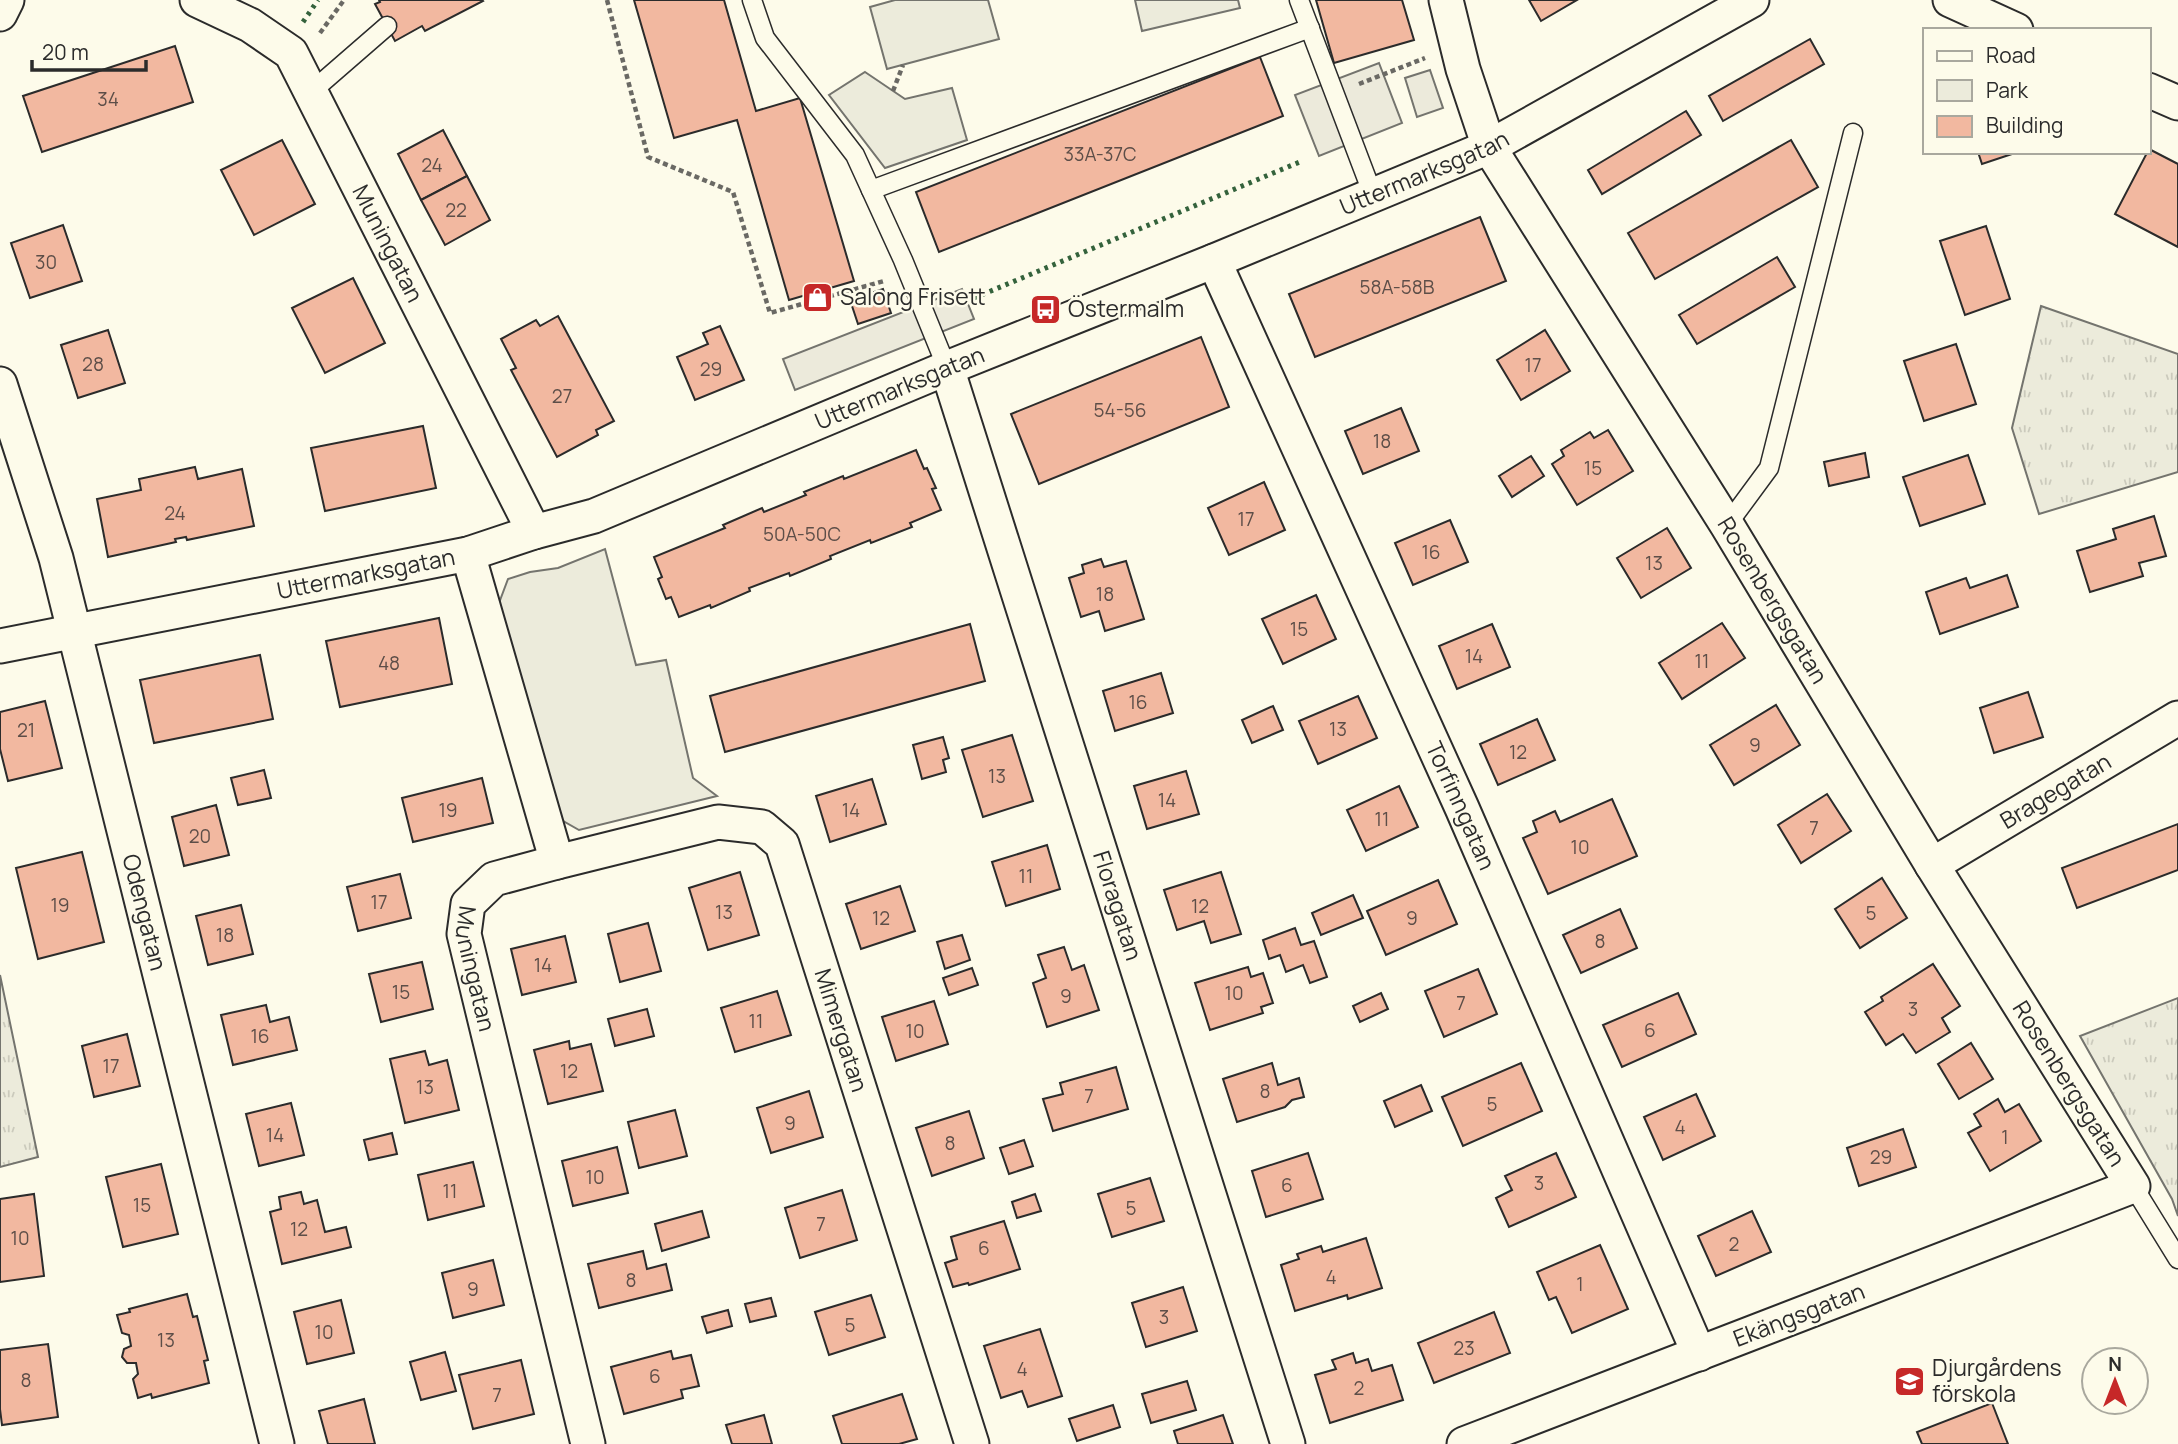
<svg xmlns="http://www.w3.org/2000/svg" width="2178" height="1444" font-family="Manrope,sans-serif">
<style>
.grass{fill:url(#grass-tufts);stroke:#74746e;stroke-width:2}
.park{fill:#ecebdb;stroke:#74746e;stroke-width:2}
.parking{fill:#eceadb;stroke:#74746e;stroke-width:2}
.building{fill:#f2b8a0;stroke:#2b2b2b;stroke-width:2}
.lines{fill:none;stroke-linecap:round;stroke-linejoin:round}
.service-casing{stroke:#2b2b2b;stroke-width:21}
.minor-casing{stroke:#2b2b2b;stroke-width:37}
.path{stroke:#6a6964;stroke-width:4.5;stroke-dasharray:5 3.5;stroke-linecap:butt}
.service{stroke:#fdfbea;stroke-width:18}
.minor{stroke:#fdfbea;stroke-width:33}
.hedge{stroke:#34623c;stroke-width:5;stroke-dasharray:3.5 5;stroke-linecap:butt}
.labels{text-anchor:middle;stroke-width:5;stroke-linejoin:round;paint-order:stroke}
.number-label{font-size:19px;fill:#5d4e48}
.street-label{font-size:23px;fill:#2b2b2b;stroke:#fdfbea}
.poi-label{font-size:23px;fill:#2b2b2b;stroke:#fdfbea;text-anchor:start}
</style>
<defs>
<pattern id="grass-tufts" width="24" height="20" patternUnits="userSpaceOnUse" patternTransform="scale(1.75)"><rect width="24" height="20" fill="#ecebdb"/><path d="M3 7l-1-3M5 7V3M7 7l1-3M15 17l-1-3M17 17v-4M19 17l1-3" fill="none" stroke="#cbcabc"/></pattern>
</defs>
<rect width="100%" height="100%" fill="#fdfbea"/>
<g class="grass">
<polygon points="2041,306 2178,354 2178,472 2039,514 2012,428"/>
<polygon points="0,975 38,1157 0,1167"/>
<polygon points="2178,998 2178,1216 2172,1199 2080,1036"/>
</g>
<g class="park">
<polygon points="895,0 988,0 999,39 887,69 870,7"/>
<polygon points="1135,0 1238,0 1240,8 1142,31"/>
<polygon points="865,72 905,99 952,88 967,140 885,168 829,95"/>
<polygon points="605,549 636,665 666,660 693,778 717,796 579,830 558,818 499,603 508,579 530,572 558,568"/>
</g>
<g class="parking">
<polygon points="1379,63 1402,123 1319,156 1295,95"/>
<polygon points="1430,70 1443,108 1417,117 1405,78"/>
<polygon points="962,289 974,319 795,390 783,359"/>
</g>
<g class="building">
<polygon points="379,0 482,0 483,1 425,31 422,26 395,41 375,4 380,2"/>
<polygon points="634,0 724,0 756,111 800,98 854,281 789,300 737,120 674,138"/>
<polygon points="1316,0 1402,0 1414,40 1334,63"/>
<polygon points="1529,0 1577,0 1541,21"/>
<polygon points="1810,39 1824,64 1723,121 1709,96"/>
<polygon points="175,46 193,102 42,152 23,96"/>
<polygon points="1260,57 1283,116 939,252 916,192"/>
<polygon points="1686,111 1701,135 1602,194 1588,170"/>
<polygon points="443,130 467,176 421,200 398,154"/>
<polygon points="282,140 315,204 254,235 221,170"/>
<polygon points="1791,140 1818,187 1655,279 1628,233"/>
<polygon points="2149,149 2178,164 2178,247 2115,214"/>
<polygon points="1978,152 2018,152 1982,164"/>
<polygon points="467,176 490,220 445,245 421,200"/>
<polygon points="1480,217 1506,281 1315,357 1289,294"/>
<polygon points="63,225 82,281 30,298 11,243"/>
<polygon points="1986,226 2010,299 1965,315 1940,241"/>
<polygon points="1777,257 1795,287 1697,344 1679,315"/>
<polygon points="353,278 385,343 325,373 292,308"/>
<polygon points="883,289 891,313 858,324 850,300"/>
<polygon points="558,316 614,421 596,430 598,435 557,457 511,370 516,368 501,339 536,320 540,326"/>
<polygon points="720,326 744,380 695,400 677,357 708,344 703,333"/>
<polygon points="108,330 125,383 78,398 61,345"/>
<polygon points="1545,330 1570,371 1521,400 1497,360"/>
<polygon points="1201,337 1229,407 1039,484 1011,414"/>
<polygon points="1956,344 1976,404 1924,421 1904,361"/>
<polygon points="1401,408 1419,451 1363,474 1345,431"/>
<polygon points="423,426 436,488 325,511 311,448"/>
<polygon points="1608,430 1633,471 1577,505 1552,464 1564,456 1561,450 1590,432 1594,438"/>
<polygon points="916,450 924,469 927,468 936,488 932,489 941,510 910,523 912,527 871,543 870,540 830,556 831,559 790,576 789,573 749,588 750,591 711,608 710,605 679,617 671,597 666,599 658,579 662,577 654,557 725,528 723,525 762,508 764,512 806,495 804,492 843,476 844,479"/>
<polygon points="1865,453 1869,477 1829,486 1824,462"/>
<polygon points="1968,455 1985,504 1920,526 1903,477"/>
<polygon points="1531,456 1544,476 1512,497 1499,476"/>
<polygon points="195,467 198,479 242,469 254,526 187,540 186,537 175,539 176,542 108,557 97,499 141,490 139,479"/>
<polygon points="1264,482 1285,530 1229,555 1208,508"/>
<polygon points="2154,516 2166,556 2139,563 2143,576 2090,592 2077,551 2116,539 2113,529"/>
<polygon points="1450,520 1468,562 1413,585 1395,543"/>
<polygon points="1667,528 1691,568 1641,598 1617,558"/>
<polygon points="1101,559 1104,567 1126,561 1144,619 1105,631 1099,611 1081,617 1069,578 1084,573 1082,565"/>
<polygon points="2007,575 2018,607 1940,634 1926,592 1966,578 1970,588"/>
<polygon points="1316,595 1336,639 1283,664 1262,619"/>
<polygon points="439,618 452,684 340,707 326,641"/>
<polygon points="1722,623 1745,658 1682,699 1659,663"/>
<polygon points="970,624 985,681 725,752 710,696"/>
<polygon points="1492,624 1510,667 1457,689 1439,646"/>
<polygon points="260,655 273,719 154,743 140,680"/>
<polygon points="1161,673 1173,713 1115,731 1103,691"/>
<polygon points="2028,692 2043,737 1994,753 1980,708"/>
<polygon points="1358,696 1377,738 1318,764 1299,721"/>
<polygon points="45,701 62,768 8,781 0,749 0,712"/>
<polygon points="1776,705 1800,745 1734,785 1710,745"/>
<polygon points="1273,706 1283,730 1252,743 1242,720"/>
<polygon points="1537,719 1555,760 1498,785 1480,744"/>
<polygon points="1012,735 1033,801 983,817 962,750"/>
<polygon points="943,737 949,758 943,760 946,772 922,779 913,745"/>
<polygon points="264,770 271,798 238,805 231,778"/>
<polygon points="1186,771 1199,814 1147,829 1134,786"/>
<polygon points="482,778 493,823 413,842 402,798"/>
<polygon points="872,779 886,824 830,842 816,796"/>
<polygon points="1399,786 1418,827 1366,851 1347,810"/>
<polygon points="1827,794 1851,831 1801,863 1778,825"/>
<polygon points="1612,799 1637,856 1548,894 1523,838 1537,832 1533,821 1555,811 1560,822"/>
<polygon points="216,805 229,855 184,866 172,817"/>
<polygon points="2178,824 2178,870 2077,908 2062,868"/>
<polygon points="1047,845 1060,889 1006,906 992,862"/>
<polygon points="82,852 104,942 38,959 16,868"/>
<polygon points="740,872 759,935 708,950 689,888"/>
<polygon points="1221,872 1241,934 1211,943 1204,921 1177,930 1164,890"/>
<polygon points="400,874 411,918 358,931 347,887"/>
<polygon points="1882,878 1907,918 1860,948 1835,909"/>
<polygon points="1438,880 1457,924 1386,955 1367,911"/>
<polygon points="900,886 915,931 861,949 846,904"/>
<polygon points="1353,895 1363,918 1321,935 1312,913"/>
<polygon points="241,905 253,954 208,965 196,916"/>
<polygon points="1620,909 1637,948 1581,973 1563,935"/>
<polygon points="648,923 661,971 620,982 608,934"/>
<polygon points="1295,928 1301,945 1314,941 1327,977 1310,983 1303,965 1286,972 1280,955 1269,959 1263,940"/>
<polygon points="962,935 970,960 945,969 937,942"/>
<polygon points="565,936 576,982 522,995 511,949"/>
<polygon points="1064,947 1072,970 1084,965 1099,1010 1047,1027 1033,983 1046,978 1038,955"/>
<polygon points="422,962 433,1009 381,1022 369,974"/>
<polygon points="1933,964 1960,1006 1942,1018 1950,1032 1916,1053 1903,1034 1886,1045 1865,1012 1883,1001 1881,997"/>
<polygon points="1248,967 1251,977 1263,973 1273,1003 1261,1007 1263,1013 1210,1030 1195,983"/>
<polygon points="972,968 978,985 949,995 943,978"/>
<polygon points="1478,969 1497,1014 1444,1037 1425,991"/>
<polygon points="777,991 791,1035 735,1052 721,1008"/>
<polygon points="1381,993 1388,1009 1360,1022 1353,1006"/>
<polygon points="1678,993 1696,1034 1622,1067 1603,1025"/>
<polygon points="934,1001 948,1044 896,1061 882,1017"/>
<polygon points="266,1005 270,1022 289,1017 297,1050 233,1065 221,1015"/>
<polygon points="647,1009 654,1036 615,1046 608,1019"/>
<polygon points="127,1034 140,1086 94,1097 82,1046"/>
<polygon points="569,1041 570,1049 591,1044 603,1091 548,1104 534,1050"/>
<polygon points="1971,1043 1993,1079 1959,1099 1938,1064"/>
<polygon points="425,1051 429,1065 447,1060 459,1110 405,1123 390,1059"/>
<polygon points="1272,1063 1278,1085 1299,1078 1304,1097 1292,1100 1285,1107 1237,1122 1223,1079"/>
<polygon points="1521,1063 1542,1111 1463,1146 1442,1097"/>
<polygon points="1116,1067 1128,1109 1053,1131 1043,1099 1063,1094 1060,1083"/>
<polygon points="1421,1085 1432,1111 1395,1127 1384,1101"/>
<polygon points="809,1091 823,1137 771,1153 757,1108"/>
<polygon points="1696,1094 1715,1136 1663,1160 1644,1117"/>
<polygon points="1998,1099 2005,1112 2019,1104 2041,1141 1990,1171 1968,1133 1981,1126 1974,1114"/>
<polygon points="291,1103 304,1155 259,1166 246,1114"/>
<polygon points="675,1110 687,1156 639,1168 628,1122"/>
<polygon points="969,1111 984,1158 932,1176 916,1128"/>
<polygon points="1903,1129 1916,1167 1859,1186 1847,1148"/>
<polygon points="392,1133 397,1154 369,1160 364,1140"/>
<polygon points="1024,1140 1033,1166 1009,1174 1000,1148"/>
<polygon points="617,1147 628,1193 573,1206 562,1161"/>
<polygon points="1308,1153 1323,1199 1266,1217 1252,1171"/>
<polygon points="1556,1153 1576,1197 1509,1227 1496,1198 1512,1190 1505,1176"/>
<polygon points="473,1162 484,1206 428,1220 418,1175"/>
<polygon points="161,1164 178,1234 123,1247 106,1177"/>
<polygon points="1150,1178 1164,1221 1112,1237 1098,1194"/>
<polygon points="842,1190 857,1240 800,1258 785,1208"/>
<polygon points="301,1192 304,1204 317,1200 325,1232 346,1227 351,1247 282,1264 270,1212 281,1209 279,1197"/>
<polygon points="34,1194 44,1276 0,1282 0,1199"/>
<polygon points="1035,1194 1041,1211 1017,1218 1012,1202"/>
<polygon points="702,1211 709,1237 662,1251 655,1224"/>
<polygon points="1752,1211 1771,1252 1716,1276 1698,1236"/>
<polygon points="1004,1221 1020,1269 969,1285 968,1283 953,1287 945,1263 957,1259 951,1237"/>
<polygon points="1366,1238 1382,1288 1348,1299 1347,1295 1295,1311 1281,1265 1299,1259 1297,1254 1321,1246 1323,1252"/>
<polygon points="1600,1245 1628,1309 1572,1333 1556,1297 1549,1300 1537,1272"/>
<polygon points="643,1251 647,1269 666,1264 672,1290 599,1308 588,1264"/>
<polygon points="493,1260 504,1305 453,1318 442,1273"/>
<polygon points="1183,1287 1197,1331 1146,1347 1132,1303"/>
<polygon points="187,1294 193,1317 197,1316 208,1360 204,1361 209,1383 152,1398 151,1394 138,1398 133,1379 138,1374 136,1363 127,1363 122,1357 124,1349 131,1346 129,1335 122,1333 117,1315 130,1312 129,1309"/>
<polygon points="871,1295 885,1337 829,1355 815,1312"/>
<polygon points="771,1298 776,1316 750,1322 745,1304"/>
<polygon points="341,1300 354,1353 307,1364 294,1312"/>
<polygon points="728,1310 732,1326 707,1333 702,1317"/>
<polygon points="1494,1312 1510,1353 1434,1383 1418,1343"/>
<polygon points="1040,1329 1062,1396 1028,1407 1022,1391 1001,1398 984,1346"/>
<polygon points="48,1344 58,1417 2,1425 0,1409 0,1350"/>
<polygon points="671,1351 673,1359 691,1355 699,1386 681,1390 683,1398 624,1414 611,1367"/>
<polygon points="445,1352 456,1391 421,1400 410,1362"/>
<polygon points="1353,1353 1356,1363 1368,1359 1372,1371 1392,1365 1403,1400 1330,1423 1315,1375 1336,1369 1332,1360"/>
<polygon points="521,1360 534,1414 473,1429 459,1375"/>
<polygon points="1187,1381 1196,1410 1151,1423 1142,1394"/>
<polygon points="902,1394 917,1439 899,1444 842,1444 833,1416"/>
<polygon points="364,1399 375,1444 328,1444 319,1411"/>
<polygon points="1992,1403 2008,1444 1922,1444 1917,1432"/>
<polygon points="1113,1405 1120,1427 1077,1441 1069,1419"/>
<polygon points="764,1415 772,1444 732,1444 726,1425"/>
<polygon points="1223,1415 1233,1444 1178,1444 1174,1431"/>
</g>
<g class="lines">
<defs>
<g id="service">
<polyline points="752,0 765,38 855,155 903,260 947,368"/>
<polyline points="1299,0 1373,195"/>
<polyline points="311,92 387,26"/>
<polyline points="871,190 1310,28"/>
<polyline points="1727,525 1769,468 1853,133"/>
<polyline points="2133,1186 2178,1259"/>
</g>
<g id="minor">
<path id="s1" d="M 197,0 L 250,25 L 291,53 L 534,532"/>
<path id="s2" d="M 1446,0 L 1463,69 L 1489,147 L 1727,525 L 1932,865 L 2133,1186 L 1464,1444"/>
<polyline points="1950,0 2016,30"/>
<polyline points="0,14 7,0"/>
<polyline points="2148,90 2178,103"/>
<path id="s3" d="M 1214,261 L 1462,808 L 1699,1354"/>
<path id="s4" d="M 947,368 L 1288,1444"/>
<path id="s5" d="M 0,384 L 56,558 L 277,1444"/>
<path id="s6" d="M 468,554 L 557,862 L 494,879 L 468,904 L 464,934 L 588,1444"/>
<path id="s7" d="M 0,646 L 468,554 L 534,532 L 594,516 L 947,368 L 1214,261 L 1489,147 L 1752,0"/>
<path id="s8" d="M 557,862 L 718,822 L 762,827 L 782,844 L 972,1444"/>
<path id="s9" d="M 1932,865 L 2178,718"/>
</g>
</defs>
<use href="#service" class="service-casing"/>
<use href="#minor" class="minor-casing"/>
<g class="path">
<polyline points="607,0 648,157 733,192 770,313 884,281"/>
<polyline points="320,33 344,0"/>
<polyline points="1359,84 1425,58"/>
<polyline points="893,91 903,65"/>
</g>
<use href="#service" class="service"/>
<use href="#minor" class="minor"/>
<g class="hedge">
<polyline points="303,22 318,0"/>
<polyline points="974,298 1302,161"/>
</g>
</g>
<defs>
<symbol id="shop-square" viewBox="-11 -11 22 22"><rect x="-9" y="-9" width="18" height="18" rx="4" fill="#c62828" stroke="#fdfbea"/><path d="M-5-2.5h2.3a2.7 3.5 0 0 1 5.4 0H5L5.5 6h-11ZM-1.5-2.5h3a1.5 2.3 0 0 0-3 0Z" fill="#fff"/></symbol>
<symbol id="bus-square" viewBox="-11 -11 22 22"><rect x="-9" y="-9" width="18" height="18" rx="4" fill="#c62828" stroke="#fdfbea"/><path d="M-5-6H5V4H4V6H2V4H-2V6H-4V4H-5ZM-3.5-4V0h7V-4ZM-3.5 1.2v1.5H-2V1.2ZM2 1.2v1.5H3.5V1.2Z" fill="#fff"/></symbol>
<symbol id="school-square" viewBox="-11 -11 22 22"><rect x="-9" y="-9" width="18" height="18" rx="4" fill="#c62828" stroke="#fdfbea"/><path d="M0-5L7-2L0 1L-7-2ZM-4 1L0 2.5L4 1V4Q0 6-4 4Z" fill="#fff"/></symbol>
</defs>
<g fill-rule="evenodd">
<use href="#shop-square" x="800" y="280" width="35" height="35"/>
<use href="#bus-square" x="1028" y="292" width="35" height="35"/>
<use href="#school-square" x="1892" y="1364" width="35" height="35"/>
</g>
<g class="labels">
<g class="number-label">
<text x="108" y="106">34</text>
<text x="1100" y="161">33A-37C</text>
<text x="432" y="172">24</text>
<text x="456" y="217">22</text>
<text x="46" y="269">30</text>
<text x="1397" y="294">58A-58B</text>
<text x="93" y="371">28</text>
<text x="1533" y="372">17</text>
<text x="711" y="376">29</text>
<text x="562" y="403">27</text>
<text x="1120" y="417">54-56</text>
<text x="1382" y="448">18</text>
<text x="1593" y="475">15</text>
<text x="175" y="520">24</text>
<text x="1246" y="526">17</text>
<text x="802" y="541">50A-50C</text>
<text x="1431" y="559">16</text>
<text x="1654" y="570">13</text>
<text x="1105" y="601">18</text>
<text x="1299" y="636">15</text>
<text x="1474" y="663">14</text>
<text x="1702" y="668">11</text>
<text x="389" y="670">48</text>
<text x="1138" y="709">16</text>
<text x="1338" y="736">13</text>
<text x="26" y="737">21</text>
<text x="1755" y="752">9</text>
<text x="1518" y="759">12</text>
<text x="997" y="783">13</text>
<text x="1167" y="807">14</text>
<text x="448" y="817">19</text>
<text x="851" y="817">14</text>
<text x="1382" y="826">11</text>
<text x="1814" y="835">7</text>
<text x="200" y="843">20</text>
<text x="1580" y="854">10</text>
<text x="1026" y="883">11</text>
<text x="379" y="909">17</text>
<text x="60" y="912">19</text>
<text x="1200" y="913">12</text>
<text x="724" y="919">13</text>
<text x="1871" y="920">5</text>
<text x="881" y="925">12</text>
<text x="1412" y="925">9</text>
<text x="225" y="942">18</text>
<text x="1600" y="948">8</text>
<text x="543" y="972">14</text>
<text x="401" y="999">15</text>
<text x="1234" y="1000">10</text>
<text x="1066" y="1003">9</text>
<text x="1461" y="1010">7</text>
<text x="1913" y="1016">3</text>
<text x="756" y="1028">11</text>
<text x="1650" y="1037">6</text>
<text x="915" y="1038">10</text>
<text x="260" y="1043">16</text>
<text x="111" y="1073">17</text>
<text x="569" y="1078">12</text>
<text x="425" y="1094">13</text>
<text x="1265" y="1098">8</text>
<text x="1089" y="1103">7</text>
<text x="1492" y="1111">5</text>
<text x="790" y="1130">9</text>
<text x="1680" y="1134">4</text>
<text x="275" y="1142">14</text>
<text x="2005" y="1144">1</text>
<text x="950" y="1150">8</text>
<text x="1881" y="1164">29</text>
<text x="595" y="1184">10</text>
<text x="1539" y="1190">3</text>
<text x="1287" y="1192">6</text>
<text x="450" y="1198">11</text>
<text x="142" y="1212">15</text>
<text x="1131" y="1215">5</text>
<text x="821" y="1231">7</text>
<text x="299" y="1236">12</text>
<text x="20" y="1245">10</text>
<text x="1734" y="1251">2</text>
<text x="984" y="1255">6</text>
<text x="1331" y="1284">4</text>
<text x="631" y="1287">8</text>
<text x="1580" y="1291">1</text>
<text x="473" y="1296">9</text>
<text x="1164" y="1324">3</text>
<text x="850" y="1332">5</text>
<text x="324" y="1339">10</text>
<text x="166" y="1347">13</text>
<text x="1464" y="1355">23</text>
<text x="1022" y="1376">4</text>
<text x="655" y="1383">6</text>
<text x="26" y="1387">8</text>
<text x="1359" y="1395">2</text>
<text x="497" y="1402">7</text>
</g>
<g class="street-label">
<text dy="8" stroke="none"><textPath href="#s7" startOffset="1507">Uttermarksgatan</textPath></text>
<text dy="8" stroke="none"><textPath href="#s1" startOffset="322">Muningatan</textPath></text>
<text dy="8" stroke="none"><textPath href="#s7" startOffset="940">Uttermarksgatan</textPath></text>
<text dy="8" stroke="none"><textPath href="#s7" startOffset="373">Uttermarksgatan</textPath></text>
<text dy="8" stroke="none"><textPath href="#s2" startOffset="688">Rosenbergsgatan</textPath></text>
<text dy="8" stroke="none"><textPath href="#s9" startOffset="144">Bragegatan</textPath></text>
<text dy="8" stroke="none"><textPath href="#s3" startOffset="598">Torfinngatan</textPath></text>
<text dy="8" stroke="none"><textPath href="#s4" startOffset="564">Floragatan</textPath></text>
<text dy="8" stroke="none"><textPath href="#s5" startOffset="548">Odengatan</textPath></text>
<text dy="8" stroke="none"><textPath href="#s6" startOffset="488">Muningatan</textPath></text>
<text dy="8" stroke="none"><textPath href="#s8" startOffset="432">Mimergatan</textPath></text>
<text dy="8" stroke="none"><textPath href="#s2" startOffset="1255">Rosenbergsgatan</textPath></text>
<text transform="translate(1799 1315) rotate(-21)" y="8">Ekängsgatan</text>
</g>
<g class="poi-label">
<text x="840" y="305">Salong Frisett</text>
<text x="1068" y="317">Östermalm</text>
<text x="1932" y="1376">Djurgårdens<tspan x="1932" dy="26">förskola</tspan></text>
</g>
</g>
<rect x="1923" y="28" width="228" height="126" fill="#fdfbea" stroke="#a9a89e" stroke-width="2"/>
<rect x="1937" y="51" width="35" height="10" fill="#fdfbea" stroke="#a9a89e" stroke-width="2"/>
<text x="1986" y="63" font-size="21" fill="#2b2b2b">Road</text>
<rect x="1937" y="80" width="35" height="21" fill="#ecebdb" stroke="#a9a89e" stroke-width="2"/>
<text x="1986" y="98" font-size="21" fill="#2b2b2b">Park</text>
<rect x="1937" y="116" width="35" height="21" fill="#f2b8a0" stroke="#a9a89e" stroke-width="2"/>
<text x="1986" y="133" font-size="21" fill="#2b2b2b">Building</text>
<g transform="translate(2115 1381)"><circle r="33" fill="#fdfbea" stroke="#a9a89e" stroke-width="2"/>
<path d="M0-5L12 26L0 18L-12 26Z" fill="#c62828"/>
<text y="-10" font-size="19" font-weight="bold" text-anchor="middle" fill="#2b2b2b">N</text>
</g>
<path d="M32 60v10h114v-10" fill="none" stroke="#2b2b2b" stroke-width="3.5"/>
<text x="42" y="60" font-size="21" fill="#2b2b2b" stroke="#fdfbea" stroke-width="5" paint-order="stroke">20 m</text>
</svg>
